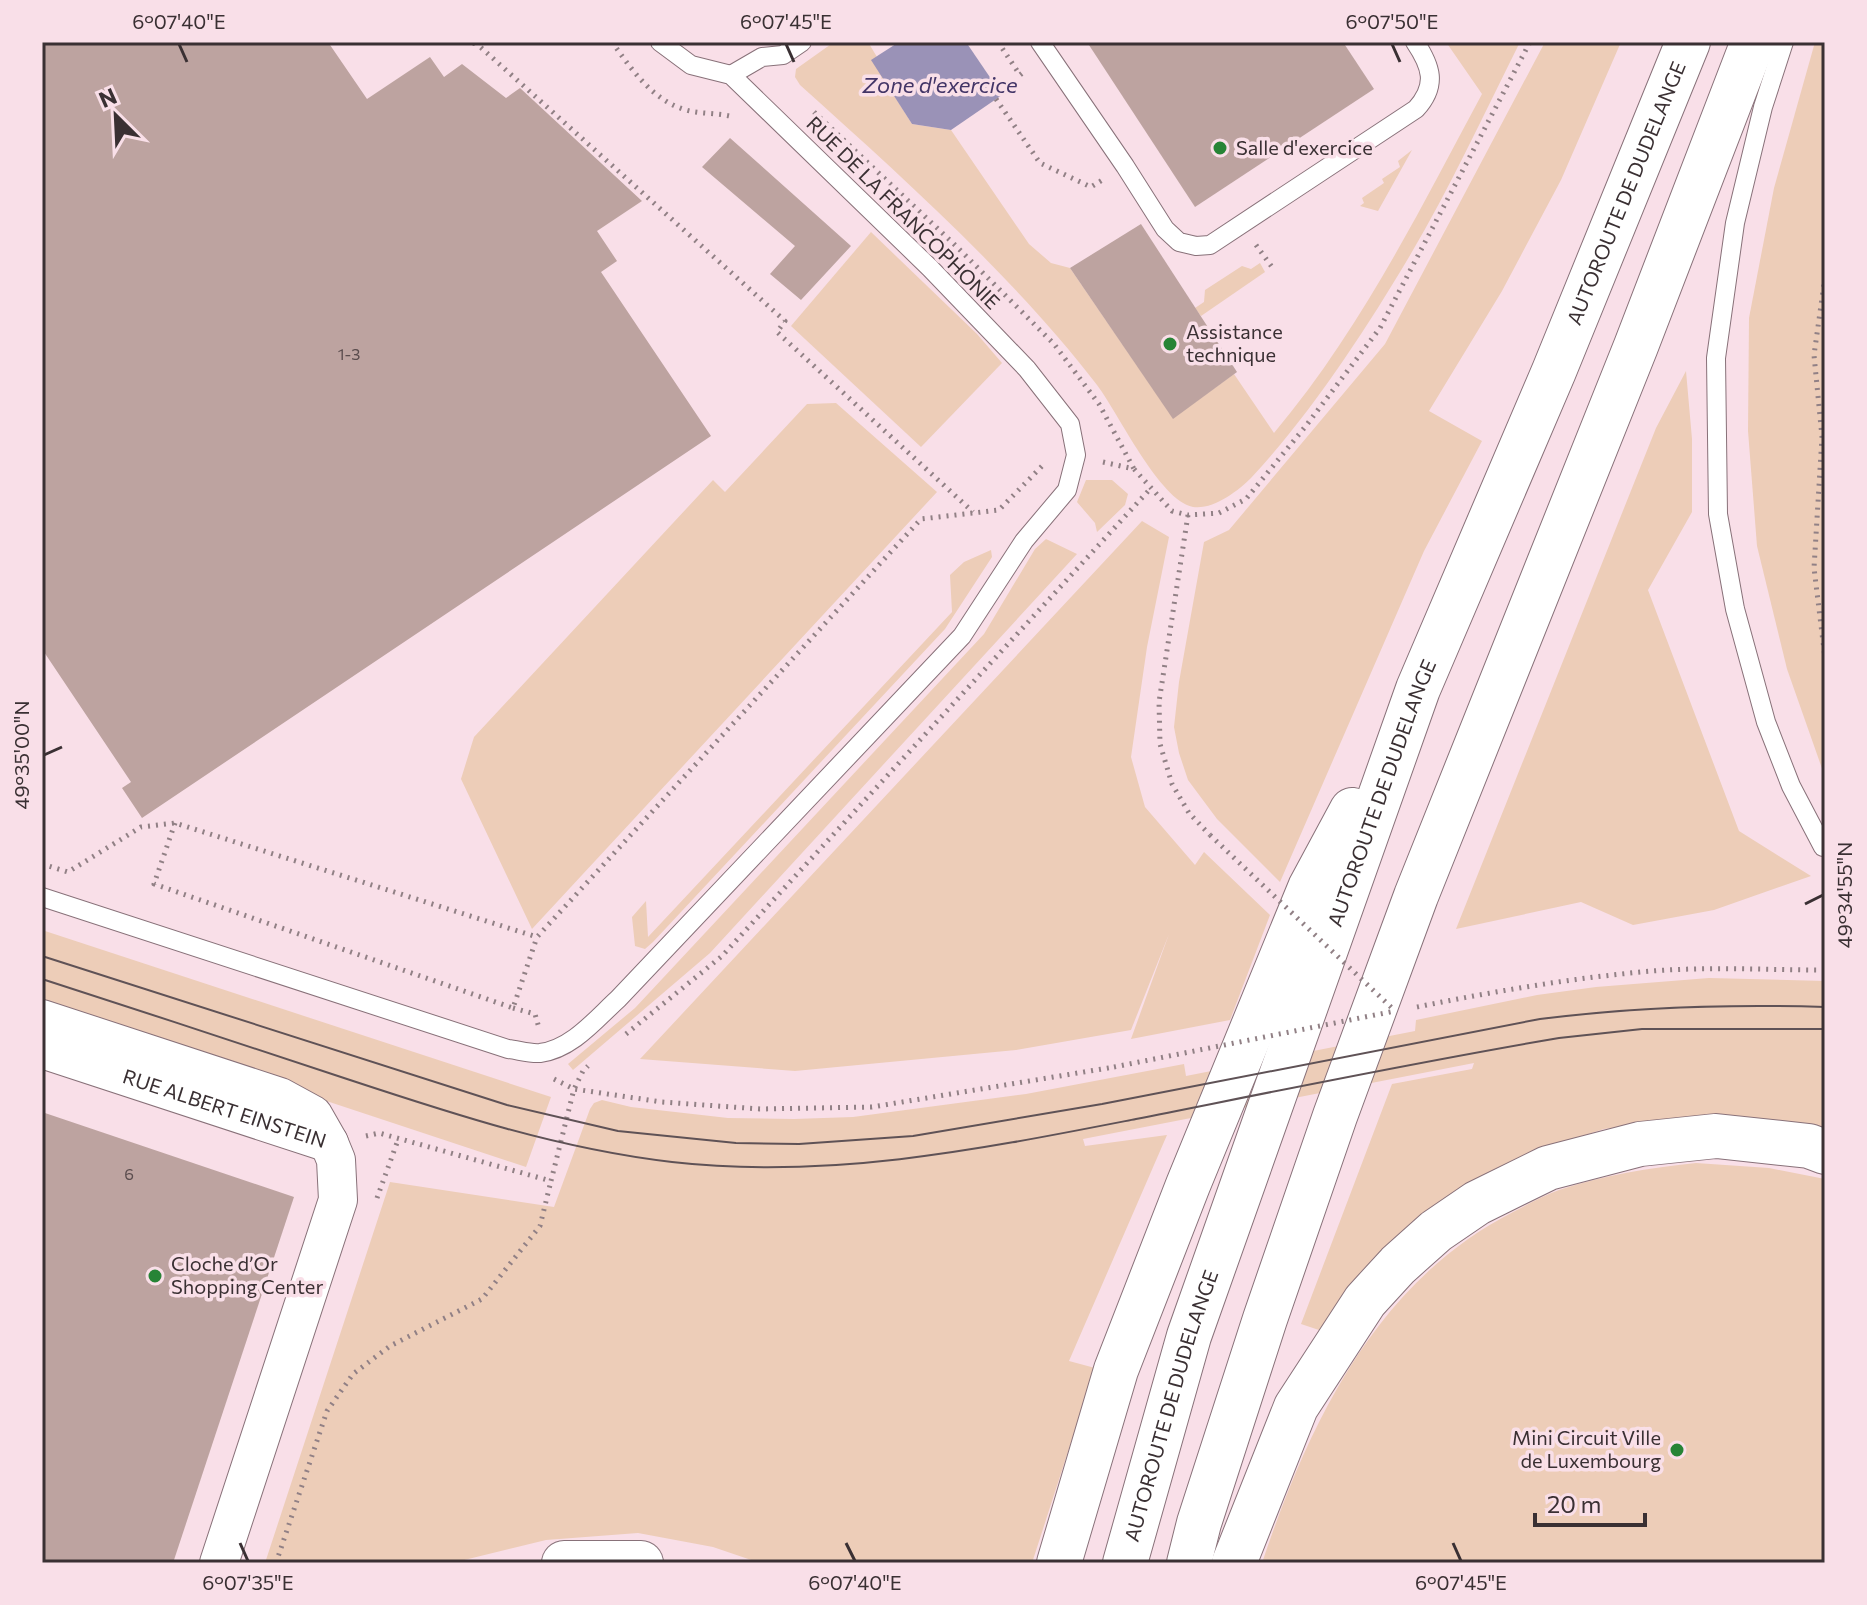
<svg xmlns="http://www.w3.org/2000/svg" width="1867" height="1605" font-family="Commissioner,sans-serif">
<style>
.green{fill:#edcdb8}
.water{fill:#9a92b7}
.building{fill:#bda3a0}
.lines{fill:none;stroke-linecap:round;stroke-linejoin:round}
.service-casing{stroke:#887179;stroke-width:20}
.minor-casing{stroke:#887179;stroke-width:40}
.motorway-casing{stroke:#887179;stroke-width:46}
.path{stroke:#918085;stroke-width:5;stroke-dasharray:2 6;stroke-linecap:butt}
.service{stroke:#fff;stroke-width:18}
.minor{stroke:#fff;stroke-width:38}
.motorway{stroke:#fff;stroke-width:44}
.tram{stroke:#5f5256;stroke-width:2}
.path-bridge{stroke:#918085;stroke-width:5;stroke-dasharray:2 6;stroke-linecap:butt}
.ticks{fill:none;stroke:#3a3033;stroke-width:3}
.poi-dot{fill:#278436;stroke:#f9dfe8;stroke-width:3}
.labels{text-anchor:middle;stroke-width:7;stroke-linejoin:round;paint-order:stroke}
.number-label{font-size:16px;fill:#5b4d4e}
.poi-label{font-size:20px;fill:#3a3033;stroke:#f9dfe8;text-anchor:start}
.street-label{font-size:20px;fill:#3a3033;stroke:#f9dfe8}
.water-label{font-size:22px;font-style:italic;fill:#433567;stroke:#f9dfe8}
.neatline{fill:none;stroke:#3a3033;stroke-width:3}
.ticks-label{font-size:20px;text-anchor:middle;fill:#3a3033}
</style>
<rect width="100%" height="100%" fill="#f9dfe8"/>
<g class="green">
<path d="M 834,42 L 868,42 L 877,57 L 872,60 L 912,124 L 951,130 L 1029,244 L 1051,263 L 1070,268 L 1173,418 L 1234,374 L 1274,433 C 1361,329 1418,213 1482,94 L 1446,42 L 1520,42 C 1484,114 1450,188 1409,257 C 1365,331 1310,415 1251,478 C 1238,491 1213,510 1193,507 C 1159,500 1119,414 1097,385 C 1014,277 901,176 800,85 L 795,77 L 796,69 Z"/>
<polygon points="1545,42 1621,42 1561,180 1502,291 1429,411 1482,441 1424,551 1280,882 1217,819 1188,780 1179,753 1174,727 1179,682 1204,542 1229,530 1385,344"/>
<polygon points="1815,42 1825,42 1825,777 1787,669 1757,546 1748,431 1749,318 1774,188"/>
<polygon points="1412,150 1378,211 1360,206 1364,203 1362,198 1384,183 1382,179 1400,167 1398,161"/>
<polygon points="871,232 977,334 1002,363 921,447 791,326"/>
<polygon points="1260,263 1265,272 1201,316 1195,308 1204,302 1205,290 1242,266 1251,269"/>
<polygon points="1686,371 1692,439 1692,512 1648,590 1739,831 1811,876 1714,910 1633,925 1581,902 1456,929 1656,428"/>
<polygon points="836,403 937,492 532,929 461,779 474,737 713,480 725,492 807,404"/>
<polygon points="1086,480 1112,480 1128,494 1125,505 1097,532 1095,523 1077,502"/>
<polygon points="1142,521 1169,537 1147,647 1131,757 1145,807 1195,865 1204,852 1270,915 1230,1020 1131,1039 1169,934 1131,1030 1016,1050 795,1071 640,1059"/>
<polygon points="1046,539 1077,554 710,953 573,1070 568,1064 635,1008 984,634 1035,549"/>
<polygon points="991,550 992,557 945,629 653,942 645,949 635,946 632,917 646,901 648,937 952,612 950,575 964,562"/>
<polygon points="42,930 551,1097 526,1167 42,1007"/>
<polygon points="1709,978 1825,981 1825,1133 1787,1125 1688,1117 1604,1129 1529,1153 1366,1272 1319,1330 1301,1324 1392,1084 1472,1069 1474,1063 1083,1139 1085,1146 1167,1135 1069,1361 1095,1368 1032,1563 760,1563 713,1547 638,1533 546,1540 452,1563 265,1563 390,1182 554,1207 590,1109 594,1103 602,1100 631,1107 728,1118 794,1119 853,1117 1026,1094 1184,1064 1186,1076 1415,1031 1416,1020 1537,995 1596,987"/>
<path d="M 1696,1163 L 1769,1168 L 1825,1179 L 1825,1563 L 1262,1563 C 1309,1423 1376,1281 1515,1211 C 1529,1204 1544,1195 1559,1190 C 1604,1175 1649,1168 1696,1163 Z"/>
</g>
<polygon class="water" points="899,42 966,42 1002,95 951,130 912,124 871,60"/>
<g class="building">
<polygon points="42,42 328,42 367,99 430,57 444,77 462,64 506,98 520,88 642,201 597,231 617,261 601,272 711,436 142,818 122,788 131,782 42,649"/>
<polygon points="1087,42 1343,42 1374,89 1195,207"/>
<polygon points="730,138 851,246 801,300 770,274 795,246 702,167"/>
<polygon points="1141,224 1237,372 1173,419 1070,268"/>
<polygon points="42,1112 294,1197 173,1563 42,1563"/>
</g>
<g class="lines">
<defs>
<g id="service">
<path d="M 1040,42 L 1125,166 L 1165,229 L 1179,242 L 1196,246 L 1210,245 L 1416,109 C 1438,85 1431,66 1415,42"/>
<polyline points="1784,42 1763,107 1735,223 1716,358 1718,514 1735,609 1766,722 1791,786 1823,847"/>
<polyline points="731,75 762,57 783,55 802,42"/>
<path d="M 42,897 L 508,1049 C 518,1050 530,1054 540,1053 C 572,1049 596,1019 618,999 L 962,636 L 1024,541 L 1067,490 L 1076,455 L 1070,424 L 1027,369 L 930,268 L 731,75 L 691,65 L 660,42"/>
</g>
<g id="minor">
<polyline points="42,1019 280,1097 313,1115 329,1143 336,1160 338,1200 219,1563"/>
<path id="s1" d="M 42,1049 L 329,1143"/>
</g>
<g id="motorway">
<polyline points="564,1563 641,1563"/>
<polyline points="1059,1563 1116,1370 1188,1185 1310,888 1352,810"/>
<path id="s2" d="M 1125,1563 L 1189,1336 L 1418,689 L 1554,371 L 1688,42"/>
<polyline points="1189,1563 1199,1523 1265,1319 1335,1116 1416,896 1636,346 1753,42"/>
<polyline points="1234,1563 1296,1407 1365,1301 1398,1265 1436,1231 1477,1203 1548,1168 1640,1144 1716,1136 1809,1146 1825,1152"/>
</g>
</defs>
<use href="#service" class="service-casing"/>
<use href="#minor" class="minor-casing"/>
<use href="#motorway" class="motorway-casing"/>
<g class="path">
<polyline points="465,42 477,44"/>
<polyline points="479,42 477,44 785,321 777,332 973,512"/>
<path d="M 612,42 C 632,70 654,103 690,111 C 704,114 719,113 734,117"/>
<polyline points="998,42 1020,75 1026,70"/>
<polyline points="996,99 1040,163 1091,187 1104,179"/>
<polyline points="814,112 953,243 1054,344 1099,404 1134,469"/>
<polyline points="1256,245 1272,267"/>
<polyline points="1825,277 1814,355 1822,437 1814,568 1825,658"/>
<polyline points="1103,462 1134,469 1172,511 1188,515 1219,513 1246,499 1305,427 1380,328 1530,42"/>
<polyline points="1188,515 1159,702 1160,744 1172,784 1189,813 1210,835"/>
<polyline points="175,823 154,884 513,1008 537,937"/>
<polyline points="42,864 68,872 141,827 175,823 537,937 921,519 999,510 1044,464"/>
<path d="M 1417,1007 C 1491,992 1566,979 1641,972 C 1702,966 1764,970 1825,970"/>
<polyline points="513,1008 535,1014 539,1028"/>
<polyline points="626,1034 722,956 1151,488"/>
<polyline points="554,1079 574,1089 583,1071 588,1066"/>
<polyline points="366,1136 379,1133 551,1181 574,1089 662,1102 760,1109 872,1107 1114,1067"/>
<polyline points="377,1198 398,1140"/>
<polyline points="276,1563 327,1411 353,1374 390,1346 482,1299 540,1226 551,1181"/>
</g>
<use href="#service" class="service"/>
<use href="#minor" class="minor"/>
<use href="#motorway" class="motorway"/>
<g class="tram">
<path d="M 42,956 L 507,1105 L 618,1131 L 736,1143 L 799,1144 L 913,1136 L 1102,1104 L 1540,1019 C 1635,1007 1729,1004 1825,1007"/>
<path d="M 42,979 C 144,1012 245,1045 347,1079 C 453,1114 559,1149 672,1162 C 829,1180 982,1149 1136,1119 C 1277,1091 1417,1062 1559,1038 L 1642,1029 L 1825,1029"/>
</g>
<g class="path-bridge">
<polyline points="1210,835 1394,1010"/>
<polyline points="1114,1067 1395,1011"/>
</g>
</g>
<path class="ticks" d="M 179,44 L 187,62M 786,44 L 794,62M 1392,44 L 1400,62M 44,755 L 62,747M 1805,904 L 1823,895M 240,1543 L 248,1561M 846,1543 L 855,1561M 1453,1543 L 1461,1561"/>
<g class="poi-dot">
<circle cx="1220" cy="148" r="8"/>
<circle cx="1170" cy="344" r="8"/>
<circle cx="155" cy="1276" r="8"/>
<circle cx="1677" cy="1450" r="8"/>
</g>
<g class="labels">
<g class="number-label">
<text x="349" y="360">1-3</text>
<text x="129" y="1180">6</text>
</g>
<g class="poi-label">
<text x="1236" y="155">Salle d'exercice</text>
<text x="1186" y="339">Assistance<tspan x="1186" dy="23">technique</tspan></text>
<text x="171" y="1271">Cloche d’Or<tspan x="171" dy="23">Shopping Center</tspan></text>
<text x="1661" y="1445" text-anchor="end">Mini Circuit Ville<tspan x="1661" dy="23">de Luxembourg</tspan></text>
</g>
<g class="street-label">
<text dy="7" stroke="none"><textPath href="#s2" startOffset="1460">AUTOROUTE DE DUDELANGE</textPath></text>
<text transform="translate(903 213) rotate(45)" y="7">RUE DE LA FRANCOPHONIE</text>
<text dy="7" stroke="none"><textPath href="#s2" startOffset="812">AUTOROUTE DE DUDELANGE</textPath></text>
<text dy="7" stroke="none"><textPath href="#s1" startOffset="192">RUE ALBERT EINSTEIN</textPath></text>
<text dy="7" stroke="none"><textPath href="#s2" startOffset="164">AUTOROUTE DE DUDELANGE</textPath></text>
</g>
<g class="water-label">
<text x="940" y="93">Zone d'exercice</text>
</g>
</g>
<rect width="1867" height="1605" fill="none" stroke="#f9dfe8" stroke-width="88"/>
<g transform="translate(116 116) rotate(336)" stroke="#f9dfe8" stroke-width="6" paint-order="stroke">
<path d="M0-6L14 30L0 20L-14 30Z" fill="#3a3033"/>
<text y="-12" font-size="22" font-weight="bold" text-anchor="middle" fill="#3a3033">N</text>
</g>
<path d="M1535 1513v12h110v-12" fill="none" stroke="#3a3033" stroke-width="4"/>
<text x="1547" y="1513" font-size="24" fill="#3a3033" stroke="#f9dfe8" stroke-width="6" paint-order="stroke">20 m</text>
<rect x="44" y="44" width="1779" height="1517" class="neatline"/>
<g class="ticks-label">
<text x="179" y="29">6°07'40"E</text>
<text x="786" y="29">6°07'45"E</text>
<text x="1392" y="29">6°07'50"E</text>
<text transform="translate(22 755) rotate(-90)" y="7">49°35'00"N</text>
<text transform="translate(1845 895) rotate(-90)" y="7">49°34'55"N</text>
<text x="248" y="1590">6°07'35"E</text>
<text x="855" y="1590">6°07'40"E</text>
<text x="1461" y="1590">6°07'45"E</text>
</g>
</svg>
